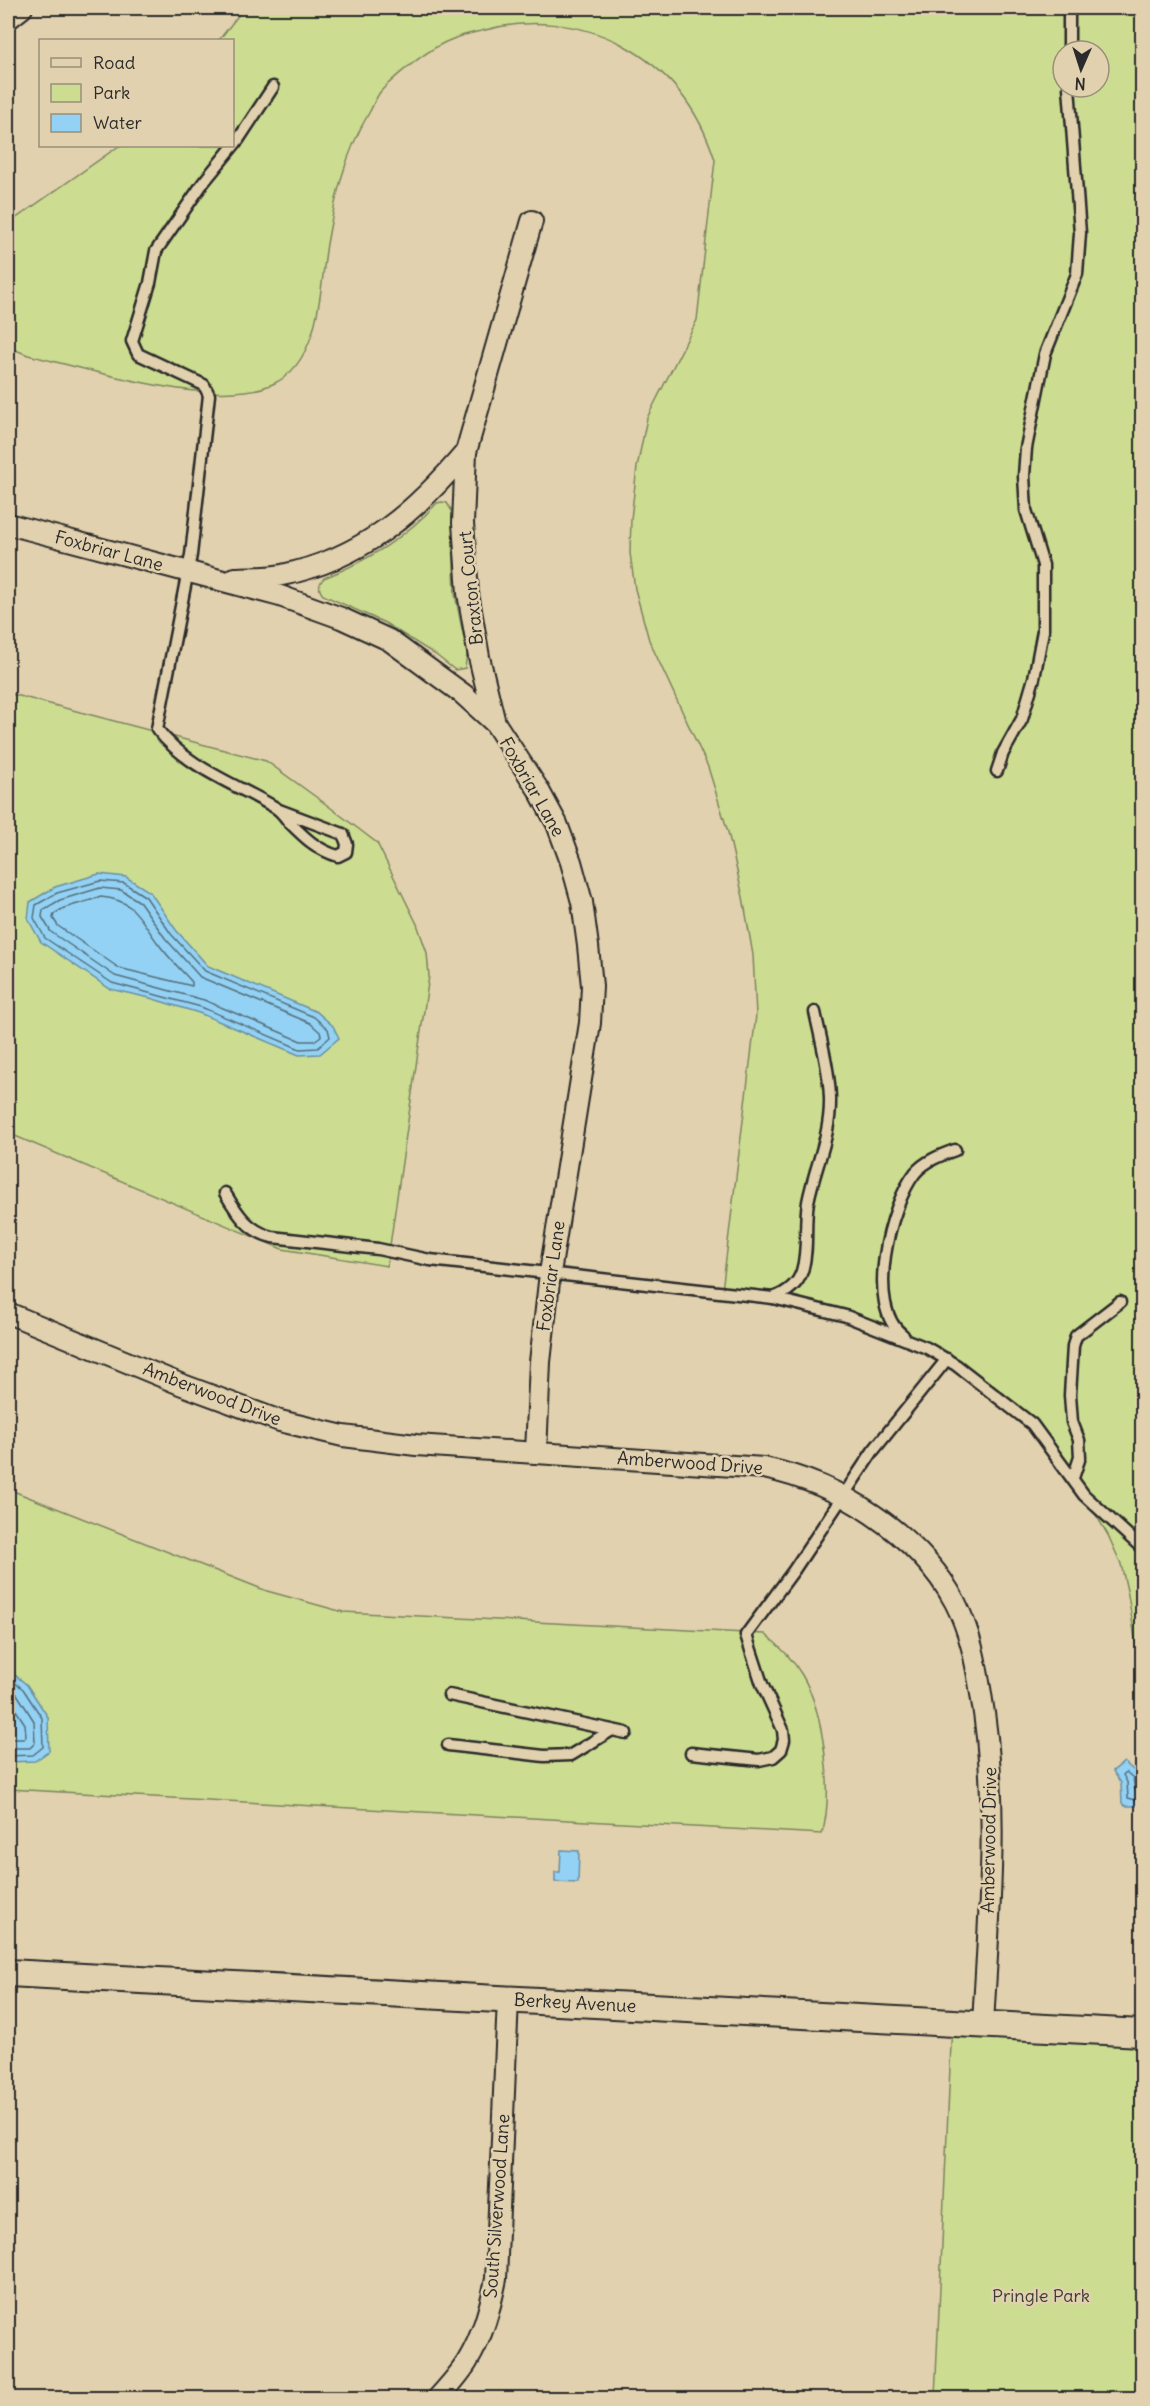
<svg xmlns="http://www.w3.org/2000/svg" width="1150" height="2406" font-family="Delius,sans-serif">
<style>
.green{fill:#ccdd91;stroke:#7c845e;stroke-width:1.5;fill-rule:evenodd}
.water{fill:#93d2f4;stroke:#698fa4;stroke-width:1.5}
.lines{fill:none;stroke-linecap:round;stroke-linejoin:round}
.shore{stroke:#556e7b;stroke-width:1.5}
.service-casing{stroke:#2b2b2b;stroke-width:15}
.minor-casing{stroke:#2b2b2b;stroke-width:24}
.tertiary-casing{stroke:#2b2b2b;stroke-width:30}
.service{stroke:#e2d1ae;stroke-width:10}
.minor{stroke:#e2d1ae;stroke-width:20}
.tertiary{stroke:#e2d1ae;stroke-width:26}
.labels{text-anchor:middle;stroke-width:5;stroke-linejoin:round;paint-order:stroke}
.street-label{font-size:18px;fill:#2b2b2b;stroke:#e2d1ae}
.park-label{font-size:18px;fill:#3b3d35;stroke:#e2d1ae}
</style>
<rect width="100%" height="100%" fill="#e2d1ae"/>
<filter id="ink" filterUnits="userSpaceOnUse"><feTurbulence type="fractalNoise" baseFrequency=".0167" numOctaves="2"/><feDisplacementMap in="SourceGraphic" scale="12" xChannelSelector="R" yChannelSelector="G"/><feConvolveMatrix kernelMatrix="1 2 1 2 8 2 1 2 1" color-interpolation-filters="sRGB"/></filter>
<g filter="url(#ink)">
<g class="green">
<path d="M 244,8 L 1142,8 L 1142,1681 L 1128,1595 L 1121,1564 L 1108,1535 L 1084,1495 L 1032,1424 L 956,1365 L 846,1316 L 722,1291 L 756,1015 L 753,955 L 743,897 L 728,832 L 708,767 L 649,640 L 635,589 L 630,553 L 631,519 L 637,467 L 647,418 L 697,320 L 715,160 C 699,109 668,69 621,44 C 579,22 527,18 481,31 C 472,33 462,35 453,39 C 432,46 396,75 381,91 C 376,97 373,106 369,113 C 345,153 335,198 327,244 C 320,287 321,360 275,383 C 218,411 89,369 28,355 L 8,347 L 8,224 L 119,146 L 232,146 L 232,40 L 219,40 ZM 1063,51 L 1099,51 L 1099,87 L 1063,87 Z"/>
<path d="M 442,502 L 447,503 L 452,511 L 455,594 L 467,654 L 465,668 L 455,670 L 436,655 L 385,623 L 323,595 C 318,589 318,584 324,578 C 368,561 405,538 437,503 Z"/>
<polygon points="8,693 266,761 323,802 377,843 417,924 427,953 429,976 387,1266 282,1249 8,1133"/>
<path d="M 8,1489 L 267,1591 L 343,1612 L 765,1634 C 780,1646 792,1658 802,1675 C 824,1712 834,1794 822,1834 L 8,1789 Z"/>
<polygon points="952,2023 1142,2033 1142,2398 935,2398"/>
</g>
<g class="water">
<polygon points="99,874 126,877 150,892 176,930 208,966 317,1012 333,1026 339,1038 320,1054 299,1055 199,1013 150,998 110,989 41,942 28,919 30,902 55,887"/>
<polygon points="8,1669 27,1685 48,1717 49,1751 35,1761 8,1762"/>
<polygon points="1124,1762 1139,1775 1141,1803 1138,1806 1125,1806 1122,1803 1121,1783 1113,1771"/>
<polygon points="561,1850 579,1851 578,1883 555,1882 555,1872 560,1872"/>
</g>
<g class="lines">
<g class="shore">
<polygon points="100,881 124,883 146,897 171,934 205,971 314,1017 328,1029 330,1037 318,1048 300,1049 201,1007 112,983 45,938 34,918 36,905 57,893"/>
<polygon points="100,888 121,890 140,902 165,938 200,977 310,1023 320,1032 321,1036 314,1041 301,1041 204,1000 115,976 51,932 42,917 43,910 60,900"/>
<path d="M 101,897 C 135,900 139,918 157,942 C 167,956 180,969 192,982 L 192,986 L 119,968 L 58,926 L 53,918 L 54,914 L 64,908 Z"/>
<polyline points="8,1677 23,1689 42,1718 43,1747 33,1755 8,1756"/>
<polyline points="8,1687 17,1694 34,1721 35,1743 30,1748 8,1748"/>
<polyline points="8,1698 25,1724 26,1736 24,1739 8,1739"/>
<polygon points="1126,1772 1133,1778 1135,1790 1141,1795 1136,1800 1128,1798 1127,1782 1123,1775"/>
</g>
<defs>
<g id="service">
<polyline points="1069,51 1069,8"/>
<path d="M 273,87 L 238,140 L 203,183 L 156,251 L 150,283 L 132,341 L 138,354 L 204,385 L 209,395 L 191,555 L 157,729 C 187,768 236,784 276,808 C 282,812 285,817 289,822 C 304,837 317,850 338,856 L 346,852 L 347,844 L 343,834 L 279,810"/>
<polyline points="997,771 1003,753 1022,719 1034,678 1043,631 1043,565 1026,510 1024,476 1026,448 1045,354 1077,274 1080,233 1069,87"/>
<path d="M 225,1193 C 237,1213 248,1231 272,1237 L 378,1249 L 430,1260 L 773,1298 L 846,1316 L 927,1348 L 956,1365 L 1032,1424 L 1084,1495 L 1142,1548"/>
<path d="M 773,1298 C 786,1293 798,1285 802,1271 C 809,1249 804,1225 808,1202 C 815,1166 831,1136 830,1098 C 829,1069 821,1040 815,1012"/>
<path d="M 903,1335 C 864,1307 890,1205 915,1173 C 925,1161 941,1155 955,1150"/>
<polyline points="1073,1478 1080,1457 1079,1440 1072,1422 1070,1395 1073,1346 1076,1336 1120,1302"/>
<polyline points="449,1695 626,1733"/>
<polyline points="448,1745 544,1756 571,1755 612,1730"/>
<polyline points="691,1753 759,1760 773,1757 781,1750 784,1740 783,1730 762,1684 746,1635 794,1570 873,1451 947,1359"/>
</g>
<g id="minor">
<polyline points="8,19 22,8"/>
<polyline points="8,524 280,596 341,618 389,640 463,694 495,723 538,789 557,824 571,862 582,902 588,946 592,986 590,1023 550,1273 540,1362 536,1453"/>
<path d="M 235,578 C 250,577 267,578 282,575 C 362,559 415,512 466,452"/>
<polyline points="495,723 479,657 468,593 463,523 466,452 532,221"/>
<path d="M 8,1313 L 180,1384 L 280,1421 L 343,1436 L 416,1445 L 764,1468 C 802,1476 840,1492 872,1514 C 906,1537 936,1566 955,1602 C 970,1631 976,1662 981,1694 C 1000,1803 989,1914 983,2024"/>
<path d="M 438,2398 C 448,2387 459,2375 467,2362 C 483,2336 490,2308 496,2279 L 508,1999"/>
</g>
<polyline id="tertiary" points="8,1973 1142,2033"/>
</defs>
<use href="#service" class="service-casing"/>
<use href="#minor" class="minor-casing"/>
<use href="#tertiary" class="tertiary-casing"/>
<use href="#service" class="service"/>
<use href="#minor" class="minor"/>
<use href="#tertiary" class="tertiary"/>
</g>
</g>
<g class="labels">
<g class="street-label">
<text transform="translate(109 551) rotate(15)" y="6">Foxbriar Lane</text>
<text transform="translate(471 588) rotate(-96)" y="6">Braxton Court</text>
<text transform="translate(532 787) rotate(60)" y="6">Foxbriar Lane</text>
<text transform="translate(551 1276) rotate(-82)" y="6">Foxbriar Lane</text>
<text transform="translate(212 1394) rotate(21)" y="6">Amberwood Drive</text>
<text transform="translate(690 1463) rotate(4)" y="6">Amberwood Drive</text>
<text transform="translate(989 1840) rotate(-89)" y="6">Amberwood Drive</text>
<text transform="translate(575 2003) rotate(3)" y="6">Berkey Avenue</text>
<text transform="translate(497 2206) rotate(-86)" y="6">South Silverwood Lane</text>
</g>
<g class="park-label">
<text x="1041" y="2302">Pringle Park</text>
</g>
</g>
<rect width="1150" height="2406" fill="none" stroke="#e2d1ae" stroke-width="30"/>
<rect x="15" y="15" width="1120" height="2376" fill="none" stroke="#2b2b2b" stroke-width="2" filter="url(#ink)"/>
<rect x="39" y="39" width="195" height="108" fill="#e2d1ae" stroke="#998f7a" stroke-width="1.5"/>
<rect x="51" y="58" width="30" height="9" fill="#e2d1ae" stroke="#998f7a" stroke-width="1.5"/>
<text x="93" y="69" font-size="18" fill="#2b2b2b">Road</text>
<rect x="51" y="84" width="30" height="18" fill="#ccdd91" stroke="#998f7a" stroke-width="1.5"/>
<text x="93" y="99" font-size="18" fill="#2b2b2b">Park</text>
<rect x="51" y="114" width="30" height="18" fill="#93d2f4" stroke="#998f7a" stroke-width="1.5"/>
<text x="93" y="129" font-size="18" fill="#2b2b2b">Water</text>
<g transform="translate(1081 69) rotate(183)"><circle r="28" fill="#e2d1ae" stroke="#998f7a" stroke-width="1.5"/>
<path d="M0-4.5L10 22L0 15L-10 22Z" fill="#2b2b2b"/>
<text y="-9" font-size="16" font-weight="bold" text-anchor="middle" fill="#2b2b2b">N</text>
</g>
</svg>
